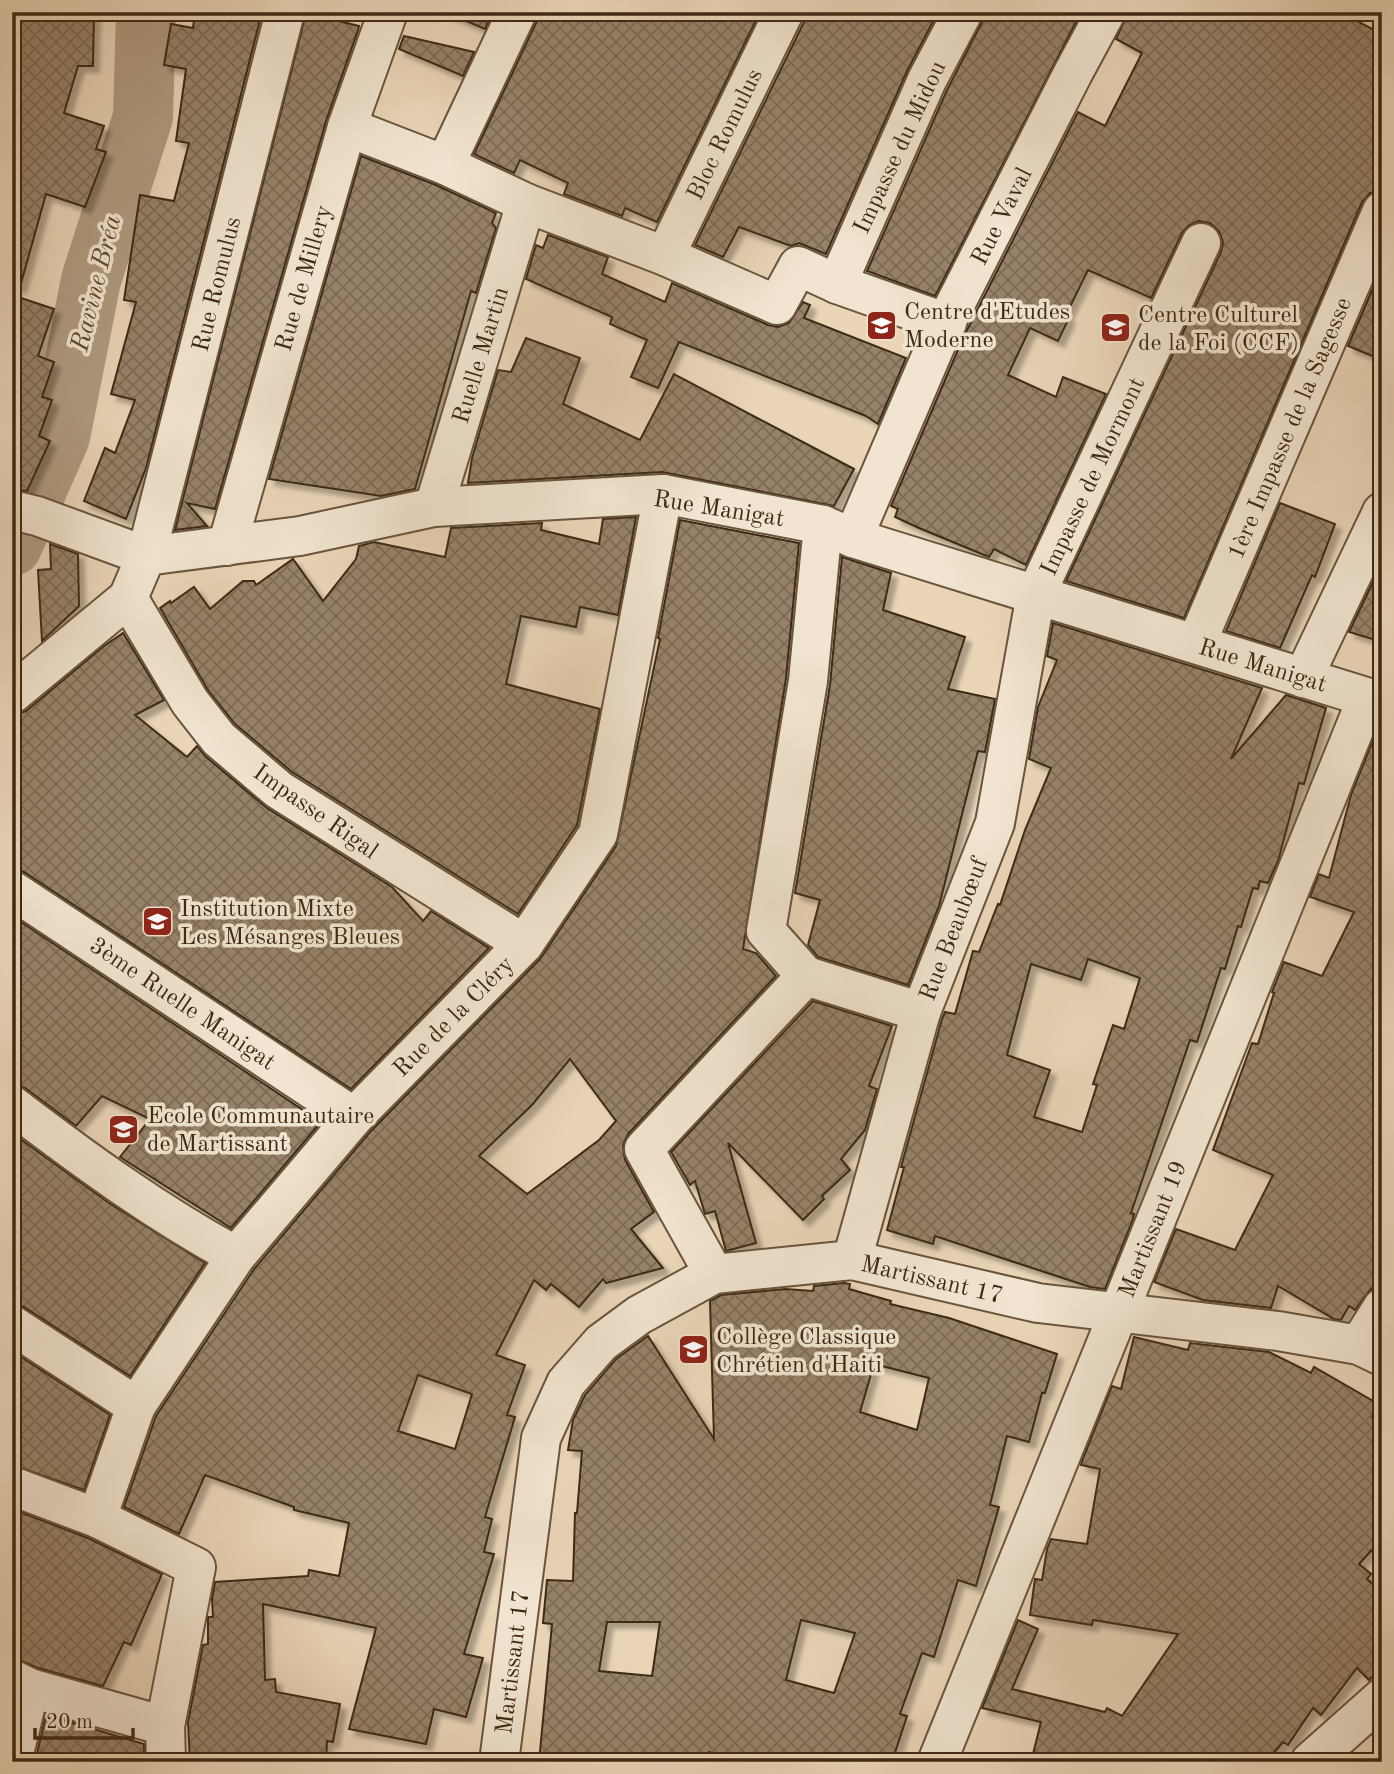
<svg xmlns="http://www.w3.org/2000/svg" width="1394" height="1774" font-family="'Old Standard TT',serif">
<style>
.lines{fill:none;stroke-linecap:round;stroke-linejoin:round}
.river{stroke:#b09b80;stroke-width:60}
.building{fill:url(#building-cross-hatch);stroke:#3e2914;stroke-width:2;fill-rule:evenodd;filter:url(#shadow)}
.minor-casing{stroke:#69543d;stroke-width:42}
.minor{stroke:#f1e4d0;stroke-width:38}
.labels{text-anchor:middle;stroke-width:7;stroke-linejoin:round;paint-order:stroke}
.street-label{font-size:24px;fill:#3e2914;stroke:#f1e4d0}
.poi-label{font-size:24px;fill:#3e2914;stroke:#f1e4d0;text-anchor:start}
.water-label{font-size:26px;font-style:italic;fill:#604b34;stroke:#f1e4d0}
</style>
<defs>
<pattern id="building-cross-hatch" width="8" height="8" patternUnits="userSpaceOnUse" patternTransform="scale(1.75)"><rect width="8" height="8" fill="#978269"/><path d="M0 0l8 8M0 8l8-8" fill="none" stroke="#7d6a55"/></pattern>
<filter id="shadow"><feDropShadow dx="6" dy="6" stdDeviation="2" flood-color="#0004"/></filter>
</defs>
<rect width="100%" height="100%" fill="#ead5b7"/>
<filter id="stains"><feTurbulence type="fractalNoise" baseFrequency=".00286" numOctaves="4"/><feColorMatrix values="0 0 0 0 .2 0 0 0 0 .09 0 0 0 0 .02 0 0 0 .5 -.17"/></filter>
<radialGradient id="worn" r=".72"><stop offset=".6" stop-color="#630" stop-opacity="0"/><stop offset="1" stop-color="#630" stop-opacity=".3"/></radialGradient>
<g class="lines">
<polyline class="river" points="12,546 60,437 91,280 143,117 146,12"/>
</g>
<g class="building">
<polygon points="16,12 94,12 93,66 78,66 64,113 104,126 96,149 106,152 85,207 46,194 20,287 12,286 12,98 15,99 15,70 18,70"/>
<polygon points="195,12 262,12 146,468 126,519 84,501 105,448 115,453 135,400 111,394 136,302 124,300 140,195 174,201 189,143 176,141 186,69 164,65 171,24 193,28"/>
<polygon points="445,12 493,12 485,29"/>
<polygon points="539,12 760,12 657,222 625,208 622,216 564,194 568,183 520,160 514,173 474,154 537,21"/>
<polygon points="806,12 938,12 907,71 826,254 799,243 791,246 739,227 723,257 695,245 804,22"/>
<polygon points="985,12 1081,12 935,296 867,271 947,90 982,22"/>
<polygon points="1128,12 1340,12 1382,34 1382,190 1370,193 1362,202 1184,618 1066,581 1221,252 1223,242 1219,231 1210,223 1198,221 1188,226 1182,233 1151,298 1088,270 1065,317 1069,318 1058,341 1030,328 1008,375 1056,397 1063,377 1106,394 1026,565 994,549 989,557 919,528 895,517 898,509 891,506 963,338 1078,112 1105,126 1142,53 1116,39"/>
<polygon points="306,13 359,26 358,30 326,121 215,509 187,503 207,526 175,530"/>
<polygon points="404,36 474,52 463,76 399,49"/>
<polygon points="361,156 436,185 496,213 492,223 496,228 476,293 471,291 415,489 381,496 269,479"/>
<polygon points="548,235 608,257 602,274 665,302 672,283 768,325 778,327 789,323 803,302 810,305 804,318 906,358 878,424 866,416 679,342 658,388 631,377 647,340 610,324 612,317 526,279 536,245 543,248"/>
<polygon points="1382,267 1382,360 1348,346"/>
<polygon points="12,295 54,309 38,356 54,362 42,397 52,400 39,436 50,441 27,491 12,489"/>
<polygon points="526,338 580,358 563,404 640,440 674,374 854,469 834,506 662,472 468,483 472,458 498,370 511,372"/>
<polygon points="1280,503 1335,524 1315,577 1312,575 1280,648 1226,631"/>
<polygon points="636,517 618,615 580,607 576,627 521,616 506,684 600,709 577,825 518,914 292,772 235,724 208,690 160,608 170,601 171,603 194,587 210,609 243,581 254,581 256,585 293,559 323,601 356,559 359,546 374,542 445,557 451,528 542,523 541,530 599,544 603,519"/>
<path d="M 680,520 L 799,543 L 786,678 L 743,949 L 756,953 L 776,976 L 628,1134 L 623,1146 L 625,1160 L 654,1212 L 631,1229 L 663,1268 L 606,1283 L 603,1279 L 579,1307 L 551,1284 L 546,1290 L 534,1280 L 496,1355 L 525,1365 L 507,1415 L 515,1417 L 485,1517 L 492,1519 L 484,1552 L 494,1554 L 464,1654 L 483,1658 L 466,1717 L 434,1709 L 426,1744 L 349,1729 L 376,1628 L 263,1604 L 265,1680 L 275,1679 L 276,1692 L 340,1704 L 333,1742 L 327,1741 L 326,1762 L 190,1762 L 188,1722 L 203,1645 L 208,1644 L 208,1617 L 213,1617 L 212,1599 L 215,1582 L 308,1576 L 309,1570 L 339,1576 L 349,1523 L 294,1510 L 294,1507 L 205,1475 L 179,1534 L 124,1507 L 156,1416 L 254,1269 L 370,1132 L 540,959 L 616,846 L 660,639 L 658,638 ZM 570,1059 L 616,1121 L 599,1140 L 527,1194 L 479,1156 L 532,1105 ZM 418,1375 L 472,1394 L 455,1449 L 398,1431 Z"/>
<polygon points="50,544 78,554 79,606 42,641 38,570 51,569"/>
<polygon points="842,557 891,573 883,610 965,637 948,689 995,699 985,752 978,751 939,906 908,985 818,957 808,945 820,900 795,893 830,685"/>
<polygon points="1382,563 1382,642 1349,632"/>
<path d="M 1053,623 L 1262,688 L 1231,759 L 1286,695 L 1326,708 L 1304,784 L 1299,783 L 1278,861 L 1268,883 L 1260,881 L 1258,889 L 1253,888 L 1241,927 L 1238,926 L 1225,969 L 1221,968 L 1197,1042 L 1190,1040 L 1131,1213 L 1134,1214 L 1133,1219 L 1105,1289 L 1090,1287 L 935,1236 L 933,1244 L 887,1230 L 904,1167 L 901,1167 L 942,1019 L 945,1012 L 955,1014 L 973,951 L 979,952 L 998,904 L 1000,905 L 1025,830 L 1051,768 L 1029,759 L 1038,707 L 1057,660 L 1047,656 ZM 1088,959 L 1140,978 L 1124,1029 L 1113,1025 L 1093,1084 L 1097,1085 L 1082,1132 L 1034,1117 L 1050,1070 L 1007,1055 L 1031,964 L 1081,980 Z"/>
<polygon points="123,633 164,700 135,715 187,757 197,746 205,756 267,808 392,887 423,921 431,911 489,948 351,1089 24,872 12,868 12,715 26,711 104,646"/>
<polygon points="1380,723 1382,1286 1371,1289 1355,1310 1349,1306 1341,1320 1334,1319 1278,1286 1271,1308 1203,1300 1154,1282 1176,1229 1235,1250 1273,1175 1213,1150 1252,1043 1258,1044 1274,993 1272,992 1284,962 1322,976 1354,912 1310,897 1319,874 1329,878 1351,795"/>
<polygon points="12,916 321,1122 231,1228 120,1157 150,1119 102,1096 76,1126 25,1088 12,1084"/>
<polygon points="813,1001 892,1026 869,1086 877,1089 865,1130 841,1159 850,1170 822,1196 824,1199 803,1220 728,1143 756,1243 726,1251 715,1211 705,1214 695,1181 690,1185 671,1152"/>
<polygon points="12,1133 109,1203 205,1263 130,1376 24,1307 12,1303"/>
<path d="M 844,1283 L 850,1284 L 849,1289 L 891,1301 L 890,1304 L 949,1318 L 1057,1354 L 1045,1393 L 1042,1393 L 1029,1442 L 1007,1436 L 990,1505 L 999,1507 L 976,1586 L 958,1580 L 934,1657 L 922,1653 L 900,1714 L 907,1716 L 892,1762 L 743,1762 L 709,1752 L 708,1762 L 539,1762 L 552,1624 L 543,1623 L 547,1580 L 573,1581 L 575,1513 L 577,1513 L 582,1451 L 568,1450 L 573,1420 L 585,1395 L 616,1359 L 648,1336 L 714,1439 L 710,1301 L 721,1295 L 785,1289 L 813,1291 L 814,1286 ZM 874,1364 L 929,1378 L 917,1430 L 860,1412 ZM 801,1620 L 855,1633 L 834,1693 L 786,1680 ZM 607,1622 L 660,1622 L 652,1676 L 599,1671 Z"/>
<polygon points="1134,1337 1188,1350 1190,1343 1269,1352 1311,1373 1314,1367 1380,1405 1372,1417 1382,1425 1382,1539 1359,1564 1371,1574 1367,1579 1382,1592 1382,1667 1369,1680 1357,1668 1321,1715 1313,1708 1288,1745 1283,1742 1266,1762 1031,1762 1041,1722 982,1708 1018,1620 1038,1629 1012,1689 1105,1712 1107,1708 1122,1716 1178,1634 1093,1620 1092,1625 1030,1615 1035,1579 1042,1580 1047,1549 1051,1539 1087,1544 1100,1469 1081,1465 1082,1461 1112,1386 1121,1389"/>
<polygon points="12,1351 110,1415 84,1490 12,1465"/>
<polygon points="12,1509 88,1538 162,1574 131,1645 124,1642 103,1686 38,1668 12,1657"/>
<polygon points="46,1715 144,1744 144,1762 35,1762"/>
</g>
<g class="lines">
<defs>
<g id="minor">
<polyline points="347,127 445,165 526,203 665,256 777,305 798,266 837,284 947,323"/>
<polyline points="445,165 517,12"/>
<polyline points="665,256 784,12"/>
<polyline points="837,284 927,80 963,12"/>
<polyline points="434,507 526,203"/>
<polyline points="12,510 37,516 146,556 285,12"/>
<polyline points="853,538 943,328 1073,73 1106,12"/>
<polyline points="227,546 347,127 388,12"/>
<polyline points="128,598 190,702 219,739 279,790 524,944"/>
<polyline points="1196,644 1382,211"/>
<polyline points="1303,678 1382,512"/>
<polyline points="12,694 128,598 146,556 300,536 434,507 663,494 823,525 853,538 1382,702"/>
<polyline points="12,890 354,1117"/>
<polyline points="806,976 766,931 808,681 823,525"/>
<path d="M 12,1105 C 84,1160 157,1213 236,1256"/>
<polyline points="852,1260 921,1012 995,823 1036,594 1201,243"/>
<polyline points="714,1274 644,1149 806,976 921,1012"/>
<polyline points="12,1325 136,1406"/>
<polyline points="1359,1345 1382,1308"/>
<polyline points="12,1486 97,1518 196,1567 165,1726 166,1762"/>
<polyline points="97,1518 136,1406 236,1256 354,1117 524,944 598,834 663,494"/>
<polyline points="12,1679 30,1688 165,1726"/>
<polyline points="12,1762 30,1688"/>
<polyline points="499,1762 541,1438 566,1383 601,1343 639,1315 714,1274 852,1260 1038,1303 1278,1331 1359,1345 1382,1356"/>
<polyline points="937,1762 1367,698"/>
<polyline points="1310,1762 1382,1698"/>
</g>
</defs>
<use href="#minor" class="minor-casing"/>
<use href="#minor" class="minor"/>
</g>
<defs>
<symbol id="school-square" viewBox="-11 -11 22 22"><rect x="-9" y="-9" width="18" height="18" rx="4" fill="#8f2418" stroke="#f1e4d0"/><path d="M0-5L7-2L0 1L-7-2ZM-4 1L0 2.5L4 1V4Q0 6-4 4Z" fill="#fff"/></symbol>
</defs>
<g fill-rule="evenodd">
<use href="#school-square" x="864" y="308" width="35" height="35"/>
<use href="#school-square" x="1098" y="310" width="35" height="35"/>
<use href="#school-square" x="140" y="904" width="35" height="35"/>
<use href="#school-square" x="106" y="1112" width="35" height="35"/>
<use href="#school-square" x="676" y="1332" width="35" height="35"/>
</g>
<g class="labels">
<g class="street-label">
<text transform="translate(724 134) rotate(-64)" y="8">Bloc Romulus</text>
<text transform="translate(899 147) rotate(-65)" y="8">Impasse du Midou</text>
<text transform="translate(1001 216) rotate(-63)" y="8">Rue Vaval</text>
<text transform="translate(303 278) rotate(-74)" y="8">Rue de Millery</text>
<text transform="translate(216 284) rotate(-76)" y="8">Rue Romulus</text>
<text transform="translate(480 355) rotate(-73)" y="8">Ruelle Martin</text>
<text transform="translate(1289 428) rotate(-67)" y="8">1ère Impasse de la Sagesse</text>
<text transform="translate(1092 476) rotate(-65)" y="8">Impasse de Mormont</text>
<text transform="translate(719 508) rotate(9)" y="8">Rue Manigat</text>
<text transform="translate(1263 665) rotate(17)" y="8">Rue Manigat</text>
<text transform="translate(316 811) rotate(35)" y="8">Impasse Rigal</text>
<text transform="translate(953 929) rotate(-69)" y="8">Rue Beaubœuf</text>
<text transform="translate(183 1003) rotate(34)" y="8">3ème Ruelle Manigat</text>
<text transform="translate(453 1016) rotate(-45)" y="8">Rue de la Cléry</text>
<text transform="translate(1152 1229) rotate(-68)" y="8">Martissant 19</text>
<text transform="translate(932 1279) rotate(13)" y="8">Martissant 17</text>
<text transform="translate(512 1662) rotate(-83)" y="8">Martissant 17</text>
</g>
<g class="poi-label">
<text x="904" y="319">Centre d'Etudes<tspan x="904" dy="28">Moderne</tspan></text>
<text x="1138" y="322">Centre Culturel<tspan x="1138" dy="28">de la Foi (CCF)</tspan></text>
<text x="180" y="916">Institution Mixte<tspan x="180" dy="28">Les Mésanges Bleues</tspan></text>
<text x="147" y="1123">Ecole Communautaire<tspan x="147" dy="28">de Martissant</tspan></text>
<text x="716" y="1344">Collège Classique<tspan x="716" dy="28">Chrétien d'Haiti</tspan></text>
</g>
<g class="water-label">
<text transform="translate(95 283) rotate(-76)" y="9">Ravine Bréa</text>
</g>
</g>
<rect width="1394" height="1774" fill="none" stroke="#ead5b7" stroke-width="42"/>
<rect x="14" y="14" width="1366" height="1746" fill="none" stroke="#3e2914" stroke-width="3.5"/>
<rect x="21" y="21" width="1352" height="1732" fill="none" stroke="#3e2914" stroke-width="2"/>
<path d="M35 1728v10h98v-10" fill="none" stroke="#3e2914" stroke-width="3.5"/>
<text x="46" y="1728" font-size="21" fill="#3e2914" stroke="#f1e4d0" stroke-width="5" paint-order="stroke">20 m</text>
<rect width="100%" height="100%" filter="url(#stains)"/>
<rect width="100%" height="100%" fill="url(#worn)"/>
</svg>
